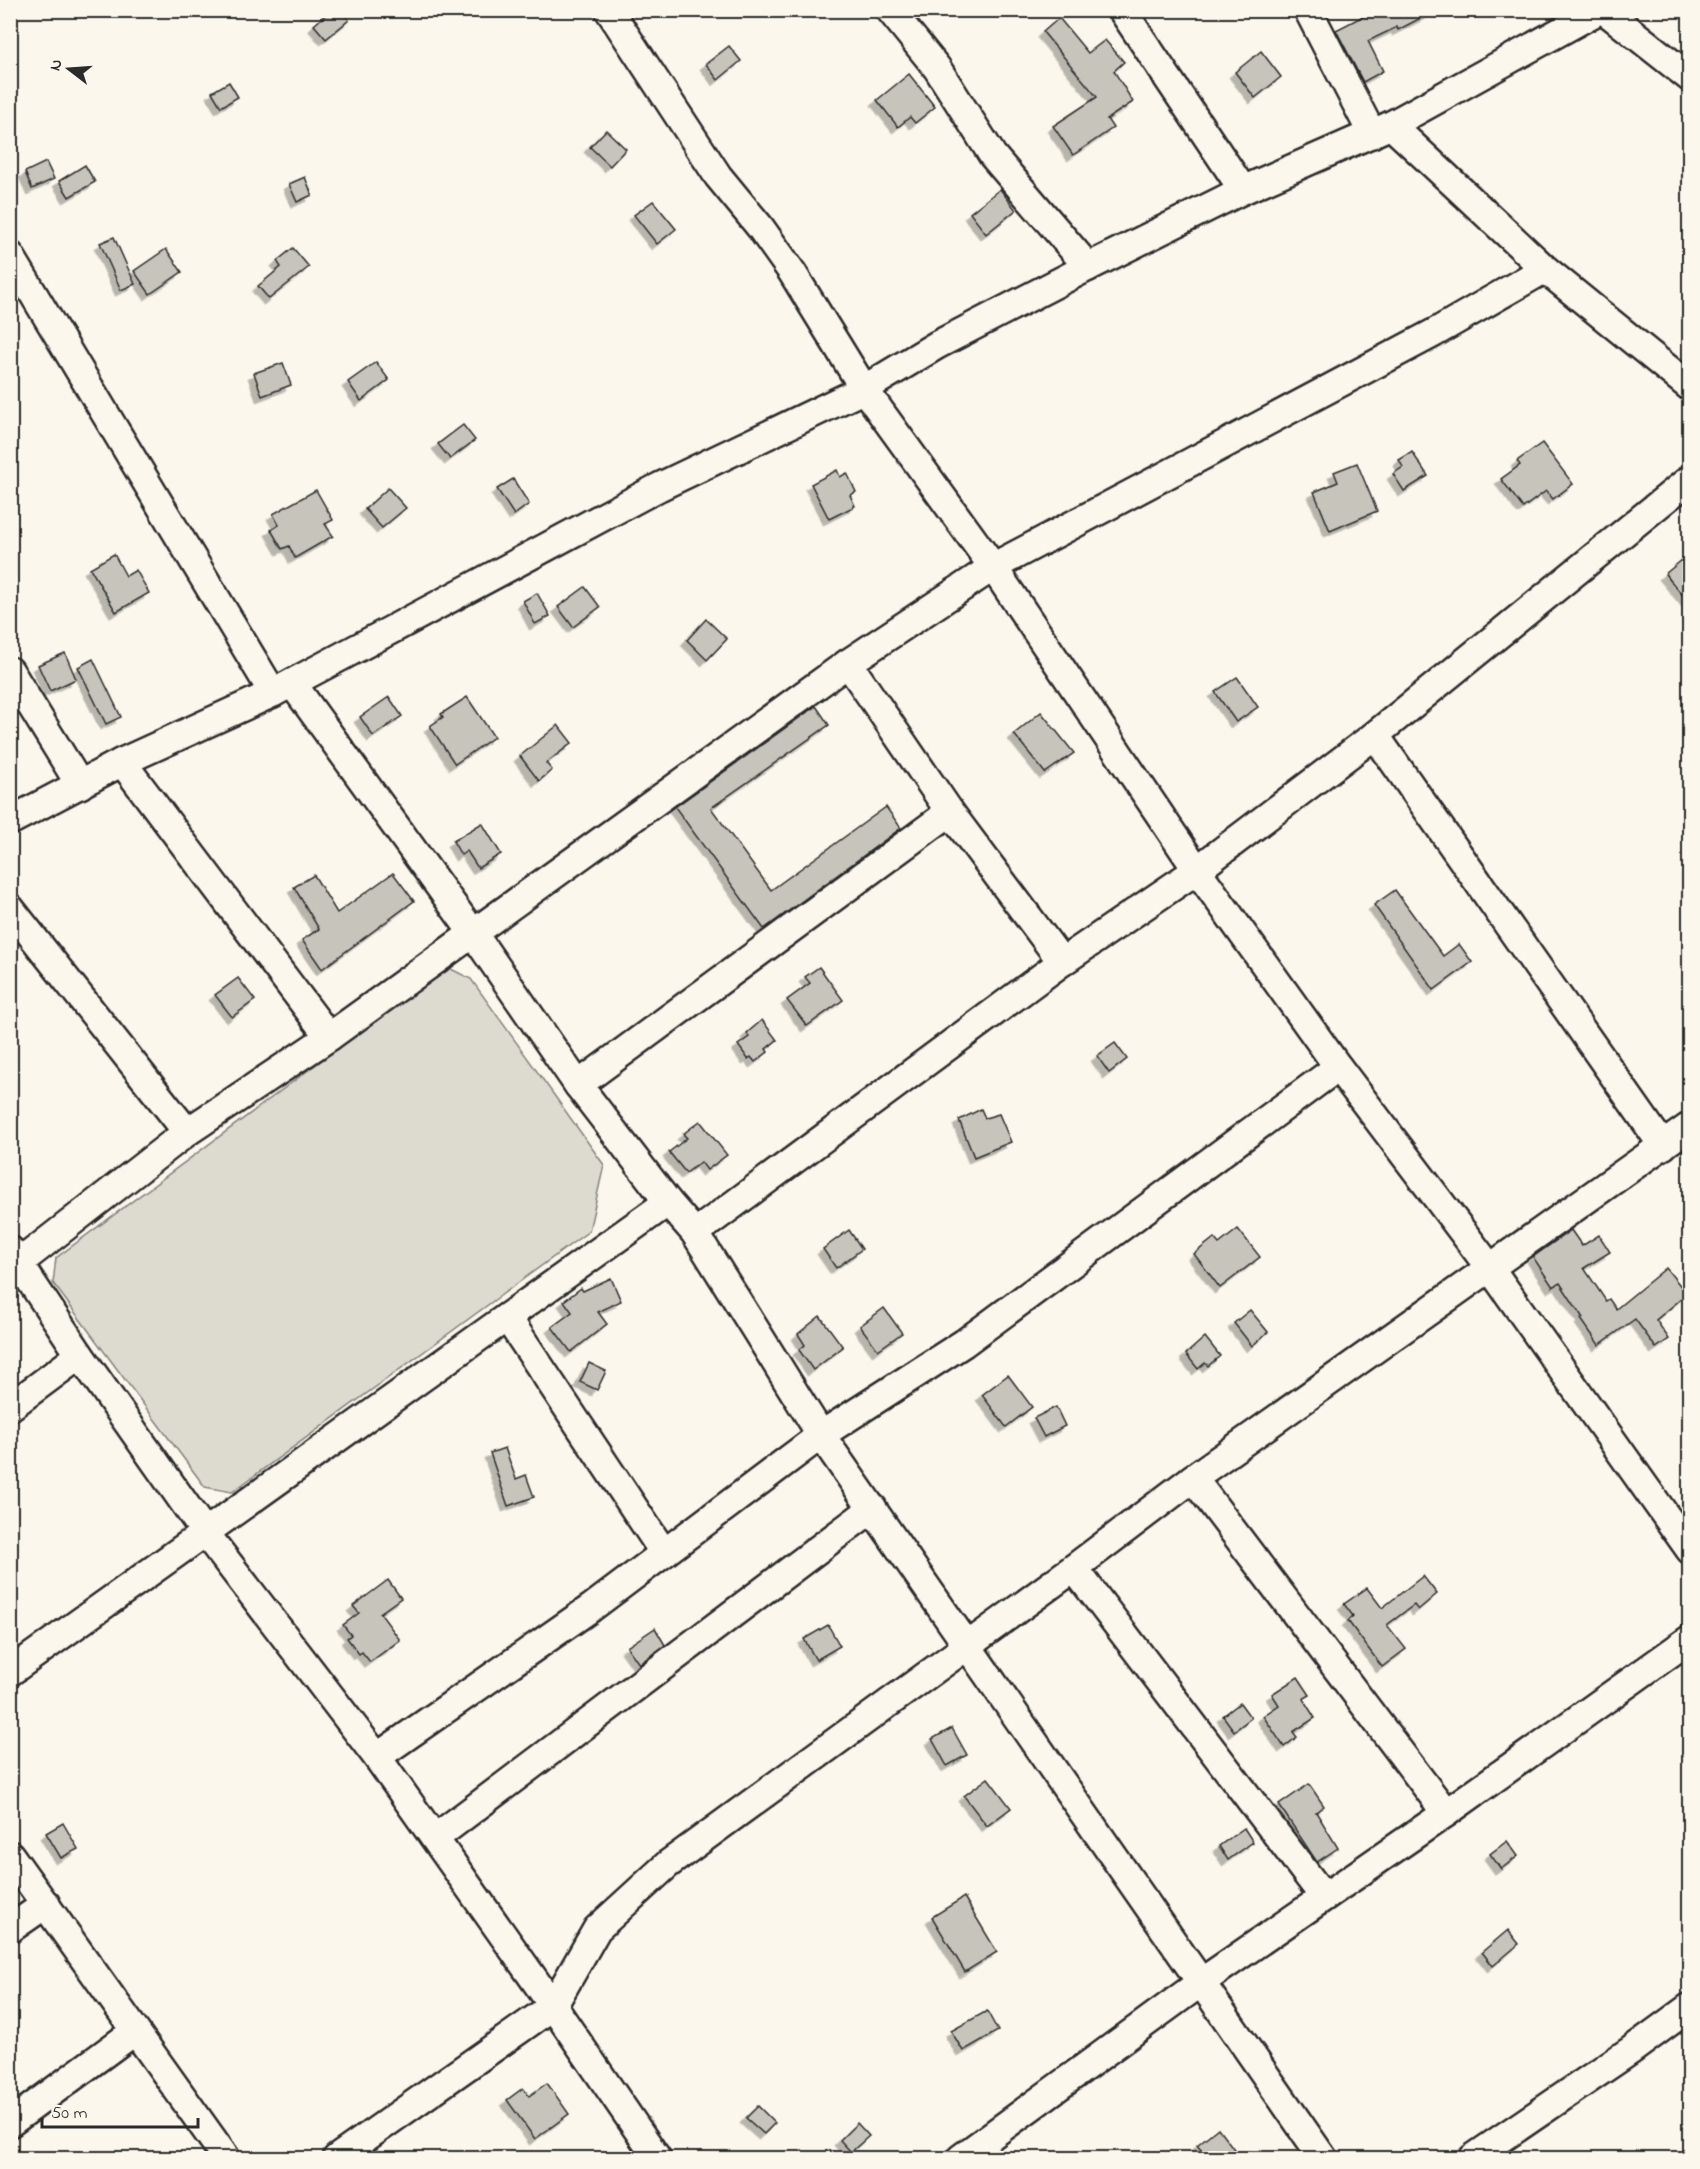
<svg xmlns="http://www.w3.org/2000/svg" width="1700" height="2169" font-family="'Indie Flower',sans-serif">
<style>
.green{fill:#dddad0;stroke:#84827e;stroke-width:1.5}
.building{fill:#c7c4bc;stroke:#2b2b2b;stroke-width:1.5;filter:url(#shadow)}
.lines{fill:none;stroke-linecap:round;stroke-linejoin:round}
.minor-casing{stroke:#2b2b2b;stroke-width:32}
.minor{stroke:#fbf7ec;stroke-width:27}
</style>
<defs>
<filter id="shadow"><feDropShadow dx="-5.5" dy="5.5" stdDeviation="0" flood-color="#0004"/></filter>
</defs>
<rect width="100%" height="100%" fill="#fbf7ec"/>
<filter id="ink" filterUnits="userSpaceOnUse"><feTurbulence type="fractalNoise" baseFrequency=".0167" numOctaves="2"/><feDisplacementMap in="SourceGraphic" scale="12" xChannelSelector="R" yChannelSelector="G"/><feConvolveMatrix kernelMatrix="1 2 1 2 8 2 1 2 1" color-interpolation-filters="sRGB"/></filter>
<g filter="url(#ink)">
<polygon class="green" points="447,967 471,979 604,1165 589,1231 232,1492 205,1487 53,1283 56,1258"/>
<g class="building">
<polygon points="331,10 342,10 349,20 326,39 314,25"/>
<polygon points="1375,10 1436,10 1398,30 1397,27 1368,41 1383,71 1363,82 1336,30"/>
<polygon points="1059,18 1088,53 1105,40 1124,62 1114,71 1133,102 1107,119 1113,128 1073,155 1053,126 1097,97 1043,32"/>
<polygon points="729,46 741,61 718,80 706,64"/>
<polygon points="1261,51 1281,77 1255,98 1235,72"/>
<polygon points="909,74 935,107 915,123 910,117 898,127 877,100"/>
<polygon points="229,82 238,97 221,107 212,92"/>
<polygon points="606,130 626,149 610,166 590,147"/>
<polygon points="46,162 54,179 32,189 25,172"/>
<polygon points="85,165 95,182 69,197 59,181"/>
<polygon points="305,177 312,195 297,202 289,184"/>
<polygon points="1000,189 1016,210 986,234 970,213"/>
<polygon points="653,201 676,229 657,244 634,215"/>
<polygon points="114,237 135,284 121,290 100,243"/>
<polygon points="293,248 309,267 269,299 258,286 281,267 277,261"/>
<polygon points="166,249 182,272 150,294 134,271"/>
<polygon points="376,362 389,380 361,401 348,382"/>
<polygon points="283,363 291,385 262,396 254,373"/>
<polygon points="463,425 475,440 450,459 438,444"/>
<polygon points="1542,443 1573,484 1553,499 1546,491 1523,508 1501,479 1520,465 1517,461"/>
<polygon points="1412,452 1428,476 1404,491 1393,474 1403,467 1399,460"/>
<polygon points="1357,463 1377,511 1330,531 1314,492 1338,482 1334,472"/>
<polygon points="837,470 840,477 847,473 856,492 850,495 855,506 829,519 811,484"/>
<polygon points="513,479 529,504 514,515 497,489"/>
<polygon points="388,488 406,508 382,528 365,509"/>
<polygon points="316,490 333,520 325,524 333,536 295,558 289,546 282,549 271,530 279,525 273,514"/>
<polygon points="114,554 126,576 136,570 149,593 116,612 90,568"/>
<polygon points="1689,554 1689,603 1665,574"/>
<polygon points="585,587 600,607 573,627 558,607"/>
<polygon points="537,593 550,616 535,624 523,601"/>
<polygon points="706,619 727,639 707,660 687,640"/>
<polygon points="65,653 76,679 50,691 38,665"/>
<polygon points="93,659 121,717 106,724 78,667"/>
<polygon points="1237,677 1258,707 1236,722 1215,692"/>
<polygon points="389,697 402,716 373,736 360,717"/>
<polygon points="467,697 494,737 455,764 430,726 443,717 441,714"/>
<polygon points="816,706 829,725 711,808 771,890 886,807 901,828 764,929 675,807"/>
<polygon points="1041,712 1074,753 1045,773 1014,734"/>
<polygon points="558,725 572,743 546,763 552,770 539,781 520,756"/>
<polygon points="482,823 501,854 478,868 467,851 461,855 453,841"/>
<polygon points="393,873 414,901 322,969 302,940 319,929 294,887 314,875 337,913"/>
<polygon points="1395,890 1443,956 1459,944 1472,962 1434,990 1374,905"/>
<polygon points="819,967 843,1000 807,1026 787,1000 810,983 805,977"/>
<polygon points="238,978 255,1000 232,1017 215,995"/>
<polygon points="762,1020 777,1040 766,1049 768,1052 755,1062 751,1057 748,1059 738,1045 749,1037 747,1033"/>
<polygon points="1115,1043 1127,1059 1109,1073 1097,1056"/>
<polygon points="981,1109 985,1118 999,1114 1011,1142 974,1157 959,1120"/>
<polygon points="700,1121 727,1155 707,1170 701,1162 686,1173 669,1152 687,1138 683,1134"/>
<polygon points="1238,1229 1260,1257 1220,1288 1194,1254 1214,1238 1219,1244"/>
<polygon points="849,1230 862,1249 836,1268 823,1249"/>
<polygon points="1571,1230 1582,1246 1599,1235 1610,1252 1584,1268 1606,1301 1609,1299 1616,1309 1666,1268 1687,1294 1656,1320 1669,1339 1656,1348 1635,1319 1599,1345 1581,1319 1583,1318 1560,1283 1553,1287 1533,1257"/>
<polygon points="611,1278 621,1301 598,1312 607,1324 571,1352 552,1327 572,1312 564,1301 581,1288 583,1291"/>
<polygon points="884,1308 902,1333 878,1350 860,1326"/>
<polygon points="1250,1310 1268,1332 1252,1346 1234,1323"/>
<polygon points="820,1316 843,1347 813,1370 799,1350 805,1345 798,1334"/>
<polygon points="1205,1337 1220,1356 1208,1366 1205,1363 1198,1369 1186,1354"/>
<polygon points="589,1363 606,1371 597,1390 580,1382"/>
<polygon points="1008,1375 1032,1407 1006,1427 982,1395"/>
<polygon points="1056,1407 1065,1426 1044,1437 1034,1418"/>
<polygon points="505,1448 516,1479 526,1475 534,1497 508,1506 490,1453"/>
<polygon points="1423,1576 1437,1594 1418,1610 1414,1605 1387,1625 1406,1649 1382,1667 1348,1621 1353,1616 1344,1604 1367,1588 1382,1608"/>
<polygon points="388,1580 401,1598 380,1613 400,1640 370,1662 362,1652 359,1654 347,1638 351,1635 343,1625 359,1613 353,1606"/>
<polygon points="828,1625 840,1646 816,1660 804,1639"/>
<polygon points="655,1628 665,1645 639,1664 627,1647"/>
<polygon points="1298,1677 1310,1695 1303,1699 1315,1718 1293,1732 1297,1737 1284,1747 1263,1716 1279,1705 1272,1694"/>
<polygon points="1240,1703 1251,1718 1234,1731 1223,1716"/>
<polygon points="952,1728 967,1755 947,1766 932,1739"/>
<polygon points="988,1778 1011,1808 987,1826 964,1796"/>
<polygon points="1309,1784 1324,1806 1316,1812 1338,1848 1317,1862 1279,1805"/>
<polygon points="63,1823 78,1849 61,1858 46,1833"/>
<polygon points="1244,1828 1253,1842 1228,1860 1219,1846"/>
<polygon points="1507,1841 1518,1856 1501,1869 1490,1854"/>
<polygon points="964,1897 997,1952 965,1972 932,1917"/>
<polygon points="1508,1930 1519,1944 1493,1966 1482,1952"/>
<polygon points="987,2011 998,2031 963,2051 951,2031"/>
<polygon points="547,2083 569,2114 535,2139 507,2100 523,2088 529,2096"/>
<polygon points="758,2106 775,2123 764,2134 746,2118"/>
<polygon points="857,2123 869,2136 851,2152 840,2140"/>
<polygon points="1218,2128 1234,2149 1222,2158 1208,2158 1197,2145"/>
</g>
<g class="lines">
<defs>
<g id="minor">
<polyline points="609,10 718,176 760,227 792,272 864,389 993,567 1197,870 1338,1067 1490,1268 1690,1550"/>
<polyline points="890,10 937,68 993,156 1088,267"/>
<polyline points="1122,10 1243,190"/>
<polyline points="1308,10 1372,134"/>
<polyline points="1604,10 1690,78"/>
<polyline points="1391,125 1545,269 1690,387"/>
<polyline points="10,255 273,693"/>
<polyline points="848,663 950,812 1062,962"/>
<polyline points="10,671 80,785"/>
<polyline points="292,683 473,933 578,1085 668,1202 695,1233 821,1435 1323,2158"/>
<polyline points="1375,735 1663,1146"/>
<polyline points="122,762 329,1037"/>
<polyline points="10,821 122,762 273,693 659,487 864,389 937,345 1088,267 1243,190 1391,125 1599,10"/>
<polyline points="10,908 187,1132"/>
<polyline points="578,1085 950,812"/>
<polyline points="695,1233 1062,962 1197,870 1375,735 1690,479"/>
<polyline points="10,1250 80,1355 206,1534 377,1757 553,2006 657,2158"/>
<polyline points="19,1263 187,1132 329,1037 848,663 993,567 1434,333 1545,269"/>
<polyline points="507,1317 664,1553"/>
<polyline points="10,1407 80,1355"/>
<polyline points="1193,1478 1446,1813"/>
<polyline points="1074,1568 1324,1897"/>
<polyline points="10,1672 668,1202"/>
<polyline points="377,1757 591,1608 821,1435 964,1343 1338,1067"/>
<polyline points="435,1838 873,1508"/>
<polyline points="10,1855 226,2158"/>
<polyline points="10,1929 46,1904"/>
<polyline points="10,2123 135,2031"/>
<polyline points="337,2158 553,2006 597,1929 668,1864 1074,1568 1193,1478 1690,1126"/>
<polyline points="961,2158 1200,1983 1446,1813 1690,1639"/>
<polyline points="1473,2158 1630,2051 1690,2007"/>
</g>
</defs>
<use href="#minor" class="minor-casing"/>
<use href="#minor" class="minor"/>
</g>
</g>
<rect width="1700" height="2169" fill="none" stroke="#fbf7ec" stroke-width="36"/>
<rect x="18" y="18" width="1664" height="2133" fill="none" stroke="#2b2b2b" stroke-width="2" filter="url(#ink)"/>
<g transform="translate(69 69) rotate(287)" stroke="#fbf7ec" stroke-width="4.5" paint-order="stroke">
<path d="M0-4.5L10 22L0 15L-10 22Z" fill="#2b2b2b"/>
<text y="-9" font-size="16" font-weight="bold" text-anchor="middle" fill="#2b2b2b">N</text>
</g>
<path d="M42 2118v9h156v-9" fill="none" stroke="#2b2b2b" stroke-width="3"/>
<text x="51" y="2118" font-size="18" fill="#2b2b2b" stroke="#fbf7ec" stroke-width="4.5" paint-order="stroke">50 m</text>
</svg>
